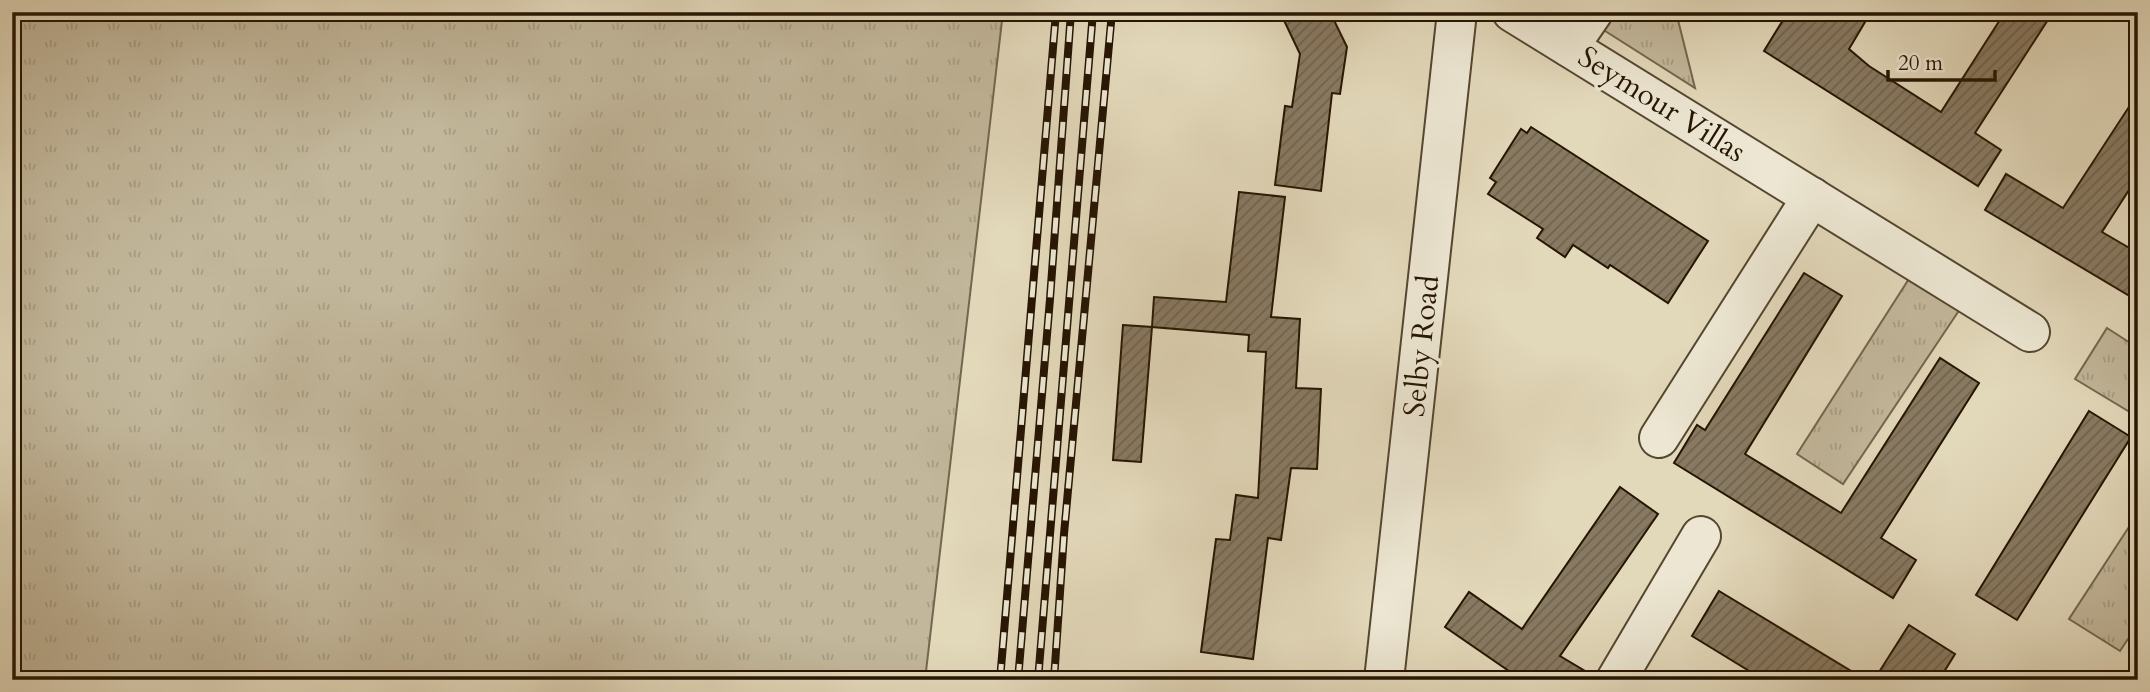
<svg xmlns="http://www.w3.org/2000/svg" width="2150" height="692" font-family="Cardo,serif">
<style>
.grass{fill:url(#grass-tufts);stroke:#74664e;stroke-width:2}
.building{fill:url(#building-hatch);stroke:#261502;stroke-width:2}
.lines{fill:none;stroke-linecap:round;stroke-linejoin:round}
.minor-casing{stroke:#554630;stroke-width:42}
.minor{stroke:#ece6d2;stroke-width:38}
.rail-casing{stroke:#261502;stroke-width:8}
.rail{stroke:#ece6d2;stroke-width:5;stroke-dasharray:16;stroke-linecap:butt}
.labels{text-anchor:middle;stroke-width:7;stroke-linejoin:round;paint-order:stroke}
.street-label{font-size:30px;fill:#261502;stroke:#ece6d2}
</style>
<defs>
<pattern id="grass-tufts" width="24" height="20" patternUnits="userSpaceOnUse" patternTransform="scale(1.75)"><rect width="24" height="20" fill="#c2b79b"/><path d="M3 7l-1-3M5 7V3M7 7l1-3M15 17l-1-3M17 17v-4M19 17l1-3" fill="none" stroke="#a79c84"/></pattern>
<pattern id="building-hatch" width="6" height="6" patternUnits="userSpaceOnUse" patternTransform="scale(1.75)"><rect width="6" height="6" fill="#887a62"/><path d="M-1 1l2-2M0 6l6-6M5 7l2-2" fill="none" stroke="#6f634f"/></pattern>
</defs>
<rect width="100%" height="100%" fill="#e2d8ba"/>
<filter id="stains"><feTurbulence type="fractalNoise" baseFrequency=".00286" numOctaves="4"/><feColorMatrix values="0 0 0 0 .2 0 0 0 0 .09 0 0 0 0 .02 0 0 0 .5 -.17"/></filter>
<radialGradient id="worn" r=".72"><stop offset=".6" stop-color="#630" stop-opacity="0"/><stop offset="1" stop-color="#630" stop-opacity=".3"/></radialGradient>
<g class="grass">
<polygon points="12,12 1003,12 925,680 12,680"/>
<polygon points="1612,12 1676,12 1695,88 1602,29"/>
<polygon points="1914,271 1964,303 1843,484 1797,454"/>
<polygon points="2107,328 2138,348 2138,417 2075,379"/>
<polygon points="2138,513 2138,624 2120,651 2069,619"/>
</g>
<g class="building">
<polygon points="1280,12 1330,12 1347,47 1340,94 1332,93 1321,191 1275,185 1285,106 1292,107 1300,54"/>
<polygon points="1788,12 1871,12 1849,49 1869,66 1941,112 2005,12 2053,12 1975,133 2001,150 1978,186 1764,51"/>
<polygon points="2138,93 2138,176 2102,232 2138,253 2138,301 1985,210 2006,174 2063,208"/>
<polygon points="1531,127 1708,241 1668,303 1610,265 1608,268 1573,245 1565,257 1537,238 1543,229 1488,194 1496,182 1490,178 1521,129 1527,133"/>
<polygon points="1239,192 1285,197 1271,317 1300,319 1296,388 1321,389 1317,469 1291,468 1281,540 1268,538 1253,659 1201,652 1216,539 1230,540 1236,495 1258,498 1266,352 1248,351 1249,335 1152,327 1154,297 1226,302"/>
<polygon points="1804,273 1842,296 1745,454 1841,513 1940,358 1979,383 1881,538 1916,560 1893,598 1674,463 1697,425 1705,430"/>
<polygon points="1123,325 1152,327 1141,462 1113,460"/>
<polygon points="2089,411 2131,437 2017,620 1976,595"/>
<polygon points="1620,487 1658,514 1560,656 1595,677 1594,680 1522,680 1445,627 1469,592 1522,629"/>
<polygon points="1719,591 1866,680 1764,680 1692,636"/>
<polygon points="1909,625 1955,654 1939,680 1874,680"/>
</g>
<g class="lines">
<defs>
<g id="minor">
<polyline points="1512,12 2030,332"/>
<polyline points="1569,47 1593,12"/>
<polyline points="1659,438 1812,197"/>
<polyline points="1384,680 1457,12"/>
<polyline points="1616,680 1701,536"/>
</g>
</defs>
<use href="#minor" class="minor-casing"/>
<use href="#minor" class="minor"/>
<defs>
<g id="rail">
<polyline points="1000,680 1056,12"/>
<polyline points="1018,680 1050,299 1071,12"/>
<polyline points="1038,680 1093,12"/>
<polyline points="1054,680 1064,534 1112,12"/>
</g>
</defs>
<use href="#rail" class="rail-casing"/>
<use href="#rail" class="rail"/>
</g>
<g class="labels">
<g class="street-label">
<text transform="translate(1662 104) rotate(32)" y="10">Seymour Villas</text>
<text transform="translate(1421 346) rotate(-84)" y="10">Selby Road</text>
</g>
</g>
<rect width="2150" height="692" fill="none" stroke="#e2d8ba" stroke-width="42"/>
<rect x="14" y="14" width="2122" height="664" fill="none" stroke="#261502" stroke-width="3.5"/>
<rect x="21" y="21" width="2108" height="650" fill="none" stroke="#261502" stroke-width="2"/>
<path d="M1888 70v10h107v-10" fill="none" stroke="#261502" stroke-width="3.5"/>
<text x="1898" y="70" font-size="21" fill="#261502" stroke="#ece6d2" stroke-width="5" paint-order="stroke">20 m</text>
<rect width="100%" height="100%" filter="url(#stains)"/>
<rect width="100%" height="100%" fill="url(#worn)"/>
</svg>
